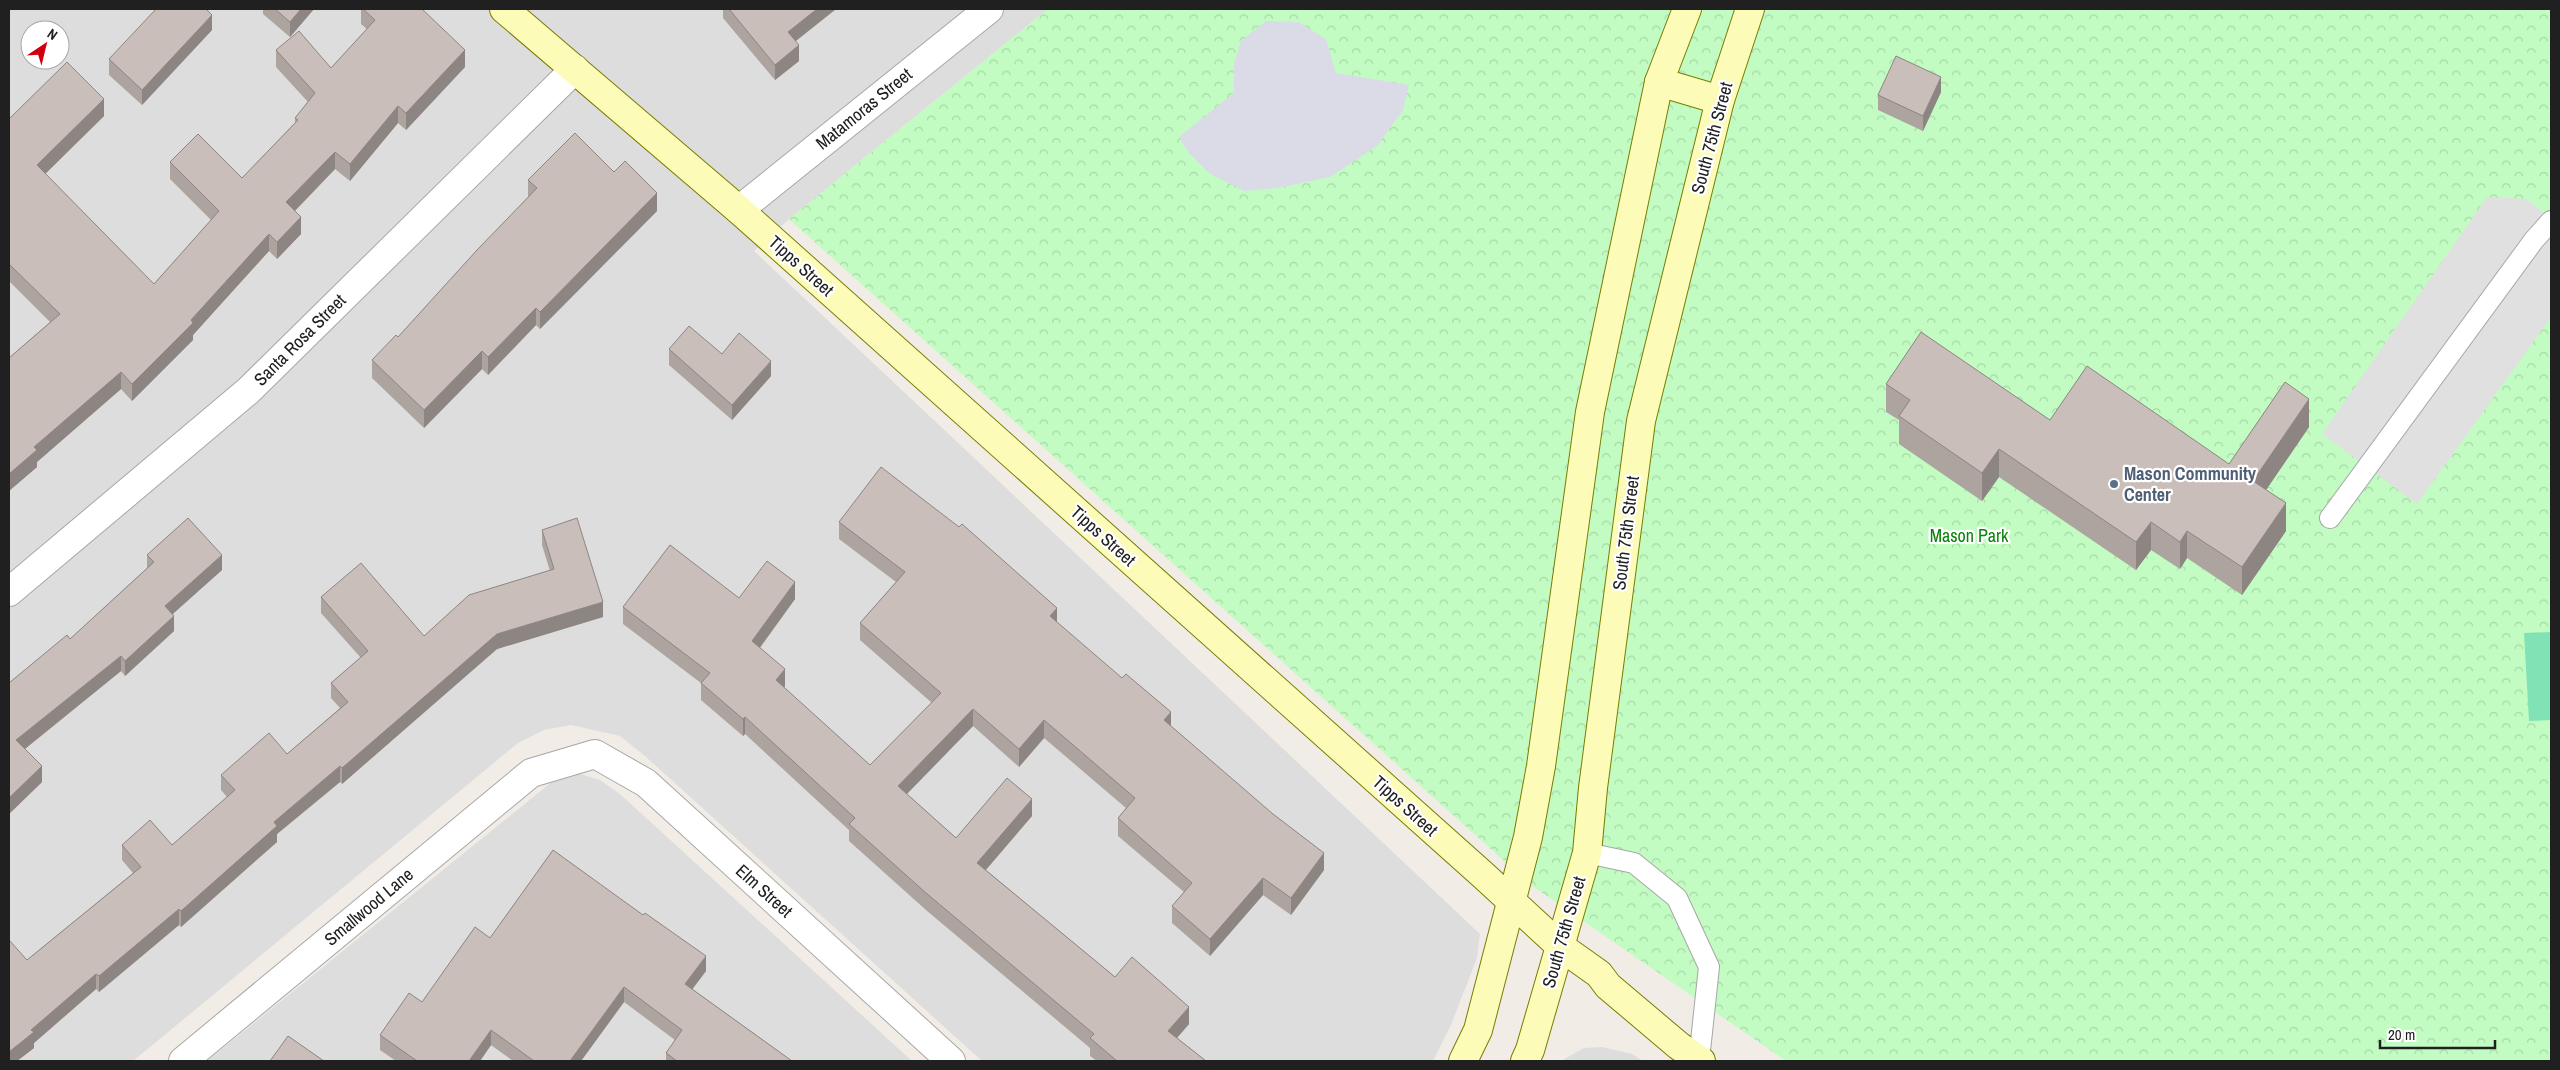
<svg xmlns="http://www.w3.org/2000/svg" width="2560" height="1070" font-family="'Archivo Narrow',sans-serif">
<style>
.residential{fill:#dedddd;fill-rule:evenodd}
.park{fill:url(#park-crowns)}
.pitch{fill:#81e2b6}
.parking{fill:#e0e0e0}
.plaza{fill:#dadbe7}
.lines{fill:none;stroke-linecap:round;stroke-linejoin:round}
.lane-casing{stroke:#a7a7a7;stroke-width:22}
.street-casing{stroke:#a7a7a7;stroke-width:30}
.secondary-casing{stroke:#787d00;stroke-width:30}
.lane{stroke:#fff;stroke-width:20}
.street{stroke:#fff;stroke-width:28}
.secondary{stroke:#fcfbb8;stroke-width:28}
.wall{fill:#ada39f}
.shaded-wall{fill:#8d8582}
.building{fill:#c9beb9;stroke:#8d8582}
.service-dot{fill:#5c6f8a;stroke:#fff;stroke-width:2}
.labels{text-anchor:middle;stroke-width:4.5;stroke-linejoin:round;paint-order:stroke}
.street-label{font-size:18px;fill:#202020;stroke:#fff}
.service-label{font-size:18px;font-weight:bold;fill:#4e5e75;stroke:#fff;text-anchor:start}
.park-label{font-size:18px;fill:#078409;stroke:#fff}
</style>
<defs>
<pattern id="park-crowns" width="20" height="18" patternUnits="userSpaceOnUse" patternTransform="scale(1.25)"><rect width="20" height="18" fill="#c2fcc2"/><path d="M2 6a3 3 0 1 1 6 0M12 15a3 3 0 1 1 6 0" fill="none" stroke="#a6d8a6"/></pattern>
</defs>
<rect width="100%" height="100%" fill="#f1ece6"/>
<g class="residential">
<path d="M 9,9 L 1048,9 L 789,219 L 754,251 L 1480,934 L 1477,958 L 1451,1025 L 1433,1061 L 982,1061 L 645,756 L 620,736 L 571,725 L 544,730 L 518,743 L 133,1061 L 9,1061 ZM 30,30 L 60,30 L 60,60 L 30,60 Z"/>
<polygon points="577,773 600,780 620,794 912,1061 207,1061 558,777"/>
<polygon points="1602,1047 1632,1054 1643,1061 1561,1061 1584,1048"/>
</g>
<polygon class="park" points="1048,9 2551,9 2551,1061 1786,1061 1531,885 789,219"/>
<polygon class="pitch" points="2551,632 2551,720 2529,721 2524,633"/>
<polygon class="parking" points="2487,197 2527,199 2551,219 2551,317 2417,504 2322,434"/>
<polygon class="plaza" points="1266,21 1298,22 1326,39 1336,73 1409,85 1403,110 1378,145 1330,177 1277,188 1244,191 1209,173 1188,152 1179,137 1234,93 1234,64 1241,41"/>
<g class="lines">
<defs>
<g id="lane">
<polyline points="2330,518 2534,240 2551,221"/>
<polyline points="1587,853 1634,863 1677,898 1709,967 1699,1060"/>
</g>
<g id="street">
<polyline points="739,210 989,9"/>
<polyline points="9,592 248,391 575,69"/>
<polyline points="183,1061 531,773 595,754 646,783 951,1061"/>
</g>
<g id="secondary">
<polyline points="504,9 739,210 1483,875 1561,947 1599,974 1608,986 1679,1046 1701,1061"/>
<polyline points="1659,82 1720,100"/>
<polyline points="1463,1061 1478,1030 1528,837 1541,766 1590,412 1659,82 1687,9"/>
<polyline points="1525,1061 1530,1050 1587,853 1593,788 1641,421 1720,100 1750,9"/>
</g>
</defs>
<use href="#lane" class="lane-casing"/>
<use href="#street" class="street-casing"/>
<use href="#secondary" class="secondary-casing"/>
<use href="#lane" class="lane"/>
<use href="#street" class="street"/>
<use href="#secondary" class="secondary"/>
</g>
<g class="wall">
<polygon points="263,9 314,9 290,37 263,14"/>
<polygon points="361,9 422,9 465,67 406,130 398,123 350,181 335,169 295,211 301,234 277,259 269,251 193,335 193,340 132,401 121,389 37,462 37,467 9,491 9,358 50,322 9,281 9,119 104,116 45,174 154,284 211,220 170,179 170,162 242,178 295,123 295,118 308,102 276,67 276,50 331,68 367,29 361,24"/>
<polygon points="723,9 836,9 796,41 799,61 775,80 723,18"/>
<polygon points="212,30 142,105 109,75 109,59"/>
<polygon points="1941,92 1923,131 1878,110 1878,95"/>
<polygon points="614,172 657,211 540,329 536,325 488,375 482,369 424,428 372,378 372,360 398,337 528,197 528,180"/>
<polygon points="669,349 722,354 771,376 732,420 669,365"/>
<polygon points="1886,384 2050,420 2229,464 2309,427 2266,490 2286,531 2242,595 2187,558 2180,569 2151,550 2136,570 1999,477 1982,501 1899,444 1899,420 1886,412"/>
<polygon points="839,522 1057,622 1171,726 1324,870 1291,915 1263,895 1210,956 1172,923 1172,906 1184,892 1118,836 1118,818 1126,808 1044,738 1019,767 973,726 907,794 956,838 1032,816 986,870 1115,977 1189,1024 1177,1038 1206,1061 1097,1061 1090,1056 1090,1048 926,910 849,841 849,830 745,734 743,736 701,700 701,683 623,624 623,607 739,598 795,599 760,648 785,686 784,688 870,765 932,703 860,640 860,623 896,582 839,539"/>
<polygon points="542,530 603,617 497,649 342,784 340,782 277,834 277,842 181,927 179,925 99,992 96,989 34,1043 34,1048 17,1061 9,1061 27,960 133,873 122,860 122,845 172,845 227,797 221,790 221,775 287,754 340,708 331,698 331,683 361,658 321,613 321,597 424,636 550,571 542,545"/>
<polygon points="147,555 222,570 172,614 174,631 125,676 121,671 25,749 42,782 9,814 9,683 70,639 147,568"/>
<polygon points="706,971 692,989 792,1061 666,1061 666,1053 675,1040 624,1002 581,1061 513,1061 491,1045 480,1061 396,1061 380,1050 380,1035 422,1002"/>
</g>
<g class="shaded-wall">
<polygon points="301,9 314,9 290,37 290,22"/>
<polygon points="817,9 836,9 788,47 788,32"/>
<polygon points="212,15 212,30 142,105 142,90"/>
<polygon points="799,45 799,61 775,80 775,65"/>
<polygon points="465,50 465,67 406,130 406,113"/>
<polygon points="1941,77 1941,92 1923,131 1923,116"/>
<polygon points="104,99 104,116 37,182 37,165"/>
<polygon points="398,106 398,123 350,181 350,164"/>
<polygon points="335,152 335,169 286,220 286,202"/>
<polygon points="657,193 657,211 540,329 540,312"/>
<polygon points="301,217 301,234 277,259 277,242"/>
<polygon points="269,234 269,251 193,335 193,340 132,401 132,384"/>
<polygon points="536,308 536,325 488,375 488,357"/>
<polygon points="482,351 482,369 424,428 424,410"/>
<polygon points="771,361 771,376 732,420 732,405"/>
<polygon points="121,372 121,389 37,462 37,467 9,491 9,474 34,447"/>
<polygon points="2309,399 2309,427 2253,509 2253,481"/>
<polygon points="1999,449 1999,477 1982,501 1982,473"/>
<polygon points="2286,503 2286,531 2242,595 2242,567"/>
<polygon points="2151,522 2151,550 2136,570 2136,542"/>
<polygon points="2187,531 2187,558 2180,569 2180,542"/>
<polygon points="222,555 222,570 165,621 165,606"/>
<polygon points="795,582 795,599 752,658 752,641"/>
<polygon points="603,602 603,617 497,649 342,784 342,768 497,634"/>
<polygon points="1057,608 1057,625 1050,616"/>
<polygon points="174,616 174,631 125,676 125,661"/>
<polygon points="121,656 121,671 16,756 16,740"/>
<polygon points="785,669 785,686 776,697 776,680"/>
<polygon points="973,709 973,726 898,803 898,786"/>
<polygon points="1171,712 1171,729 1164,720"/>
<polygon points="745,717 745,734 743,736 743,719"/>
<polygon points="1044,720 1044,738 1019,767 1019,749"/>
<polygon points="42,766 42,782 9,814 9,798"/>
<polygon points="340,766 340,782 277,834 277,842 181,927 181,911 274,822"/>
<polygon points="1032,799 1032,816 977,880 977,863"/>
<polygon points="1324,853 1324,870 1291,915 1291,898"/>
<polygon points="1263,878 1263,895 1210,956 1210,939"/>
<polygon points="179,909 179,925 99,992 99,976"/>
<polygon points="706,956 706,971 685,999 685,984"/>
<polygon points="96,974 96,989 34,1043 34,1048 17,1061 9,1061 9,1052 31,1030"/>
<polygon points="624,987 624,1002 581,1061 570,1061"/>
<polygon points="1189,1007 1189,1024 1168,1048 1168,1031"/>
<polygon points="491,1030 491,1045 480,1061 469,1061"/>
</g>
<g class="building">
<polygon points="156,9 206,9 212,15 142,90 109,59"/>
<polygon points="275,9 301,9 290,22"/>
<polygon points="363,9 422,9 465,50 406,113 398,106 350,164 335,152 286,202 301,217 277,242 269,234 191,320 193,323 132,384 121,372 34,447 37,450 9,474 9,358 60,314 9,264 9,119 67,62 104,99 37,165 154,284 219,211 170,162 198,134 242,178 298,120 295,118 315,93 276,50 299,31 331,68 375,20"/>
<polygon points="729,9 817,9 788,32 799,45 775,65"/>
<polygon points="1896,56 1941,77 1923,116 1878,95"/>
<polygon points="575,133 614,172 625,161 657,193 540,312 536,308 488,357 482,351 424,410 372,360 396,335 398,337 477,250 537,188 528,180"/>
<polygon points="689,326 722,354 739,333 771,361 732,405 669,349"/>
<polygon points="1921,332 2050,420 2087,366 2229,464 2285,382 2309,399 2253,481 2286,503 2242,567 2187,531 2180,542 2151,522 2136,542 1999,449 1982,473 1899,416 1910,400 1886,384"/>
<polygon points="881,467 959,527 962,524 1057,608 1050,616 1122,678 1126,674 1171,712 1164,720 1273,814 1324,853 1291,898 1263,878 1210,939 1172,906 1192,883 1118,818 1135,798 1044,720 1019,749 973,709 898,786 956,838 1007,778 1032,799 977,863 1115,977 1132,957 1189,1007 1168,1031 1206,1061 1117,1061 1090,1038 1094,1034 926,893 849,824 855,818 745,717 743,719 701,683 710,673 623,607 670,545 739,598 767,561 795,582 752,641 785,669 776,680 870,765 941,693 860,623 905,572 839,522"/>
<polygon points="188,518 222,555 165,606 174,616 125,661 121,656 16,740 42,766 9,798 9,683 67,635 70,639 154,562 147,555"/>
<polygon points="577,518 603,602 497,634 342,768 340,766 274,822 277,826 181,911 179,909 99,976 96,974 31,1030 34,1032 9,1052 9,940 27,960 141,867 122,845 150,820 172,845 235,790 221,775 269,733 287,754 348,702 331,683 368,651 321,597 361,563 424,636 469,595 554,569 542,530"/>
<polygon points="553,850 643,915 645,913 706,956 685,984 792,1061 677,1061 666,1053 682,1030 624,987 570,1061 534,1061 491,1030 469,1061 417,1061 380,1035 409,993 422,1002 475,927 490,938"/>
<polygon points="288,1036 324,1061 270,1061"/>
</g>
<circle class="service-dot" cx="2114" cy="484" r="5"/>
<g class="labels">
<g class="street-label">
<text transform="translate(864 109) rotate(-39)" y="6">Matamoras Street</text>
<text transform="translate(1712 138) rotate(-75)" y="6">South 75th Street</text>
<text transform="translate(801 266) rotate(42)" y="6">Tipps Street</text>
<text transform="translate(300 340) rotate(-45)" y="6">Santa Rosa Street</text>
<text transform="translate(1626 533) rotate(-83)" y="6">South 75th Street</text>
<text transform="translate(1103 536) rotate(42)" y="6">Tipps Street</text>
<text transform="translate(1405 806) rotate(42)" y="6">Tipps Street</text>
<text transform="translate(764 891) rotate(42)" y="6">Elm Street</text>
<text transform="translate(369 907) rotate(-40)" y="6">Smallwood Lane</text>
<text transform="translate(1564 932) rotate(-74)" y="6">South 75th Street</text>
</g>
<g class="service-label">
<text x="2124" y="480">Mason Community<tspan x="2124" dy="21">Center</tspan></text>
</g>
<g class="park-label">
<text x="1969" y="542">Mason Park</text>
</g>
</g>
<rect width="2560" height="1070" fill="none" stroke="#202020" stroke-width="20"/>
<g transform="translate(45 45) rotate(35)"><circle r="24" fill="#ffffff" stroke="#a6a6a6"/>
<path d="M0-4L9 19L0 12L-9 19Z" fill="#cf000e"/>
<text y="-8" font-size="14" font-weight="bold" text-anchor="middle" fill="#202020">N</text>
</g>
<path d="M2380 1040v8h115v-8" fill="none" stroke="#202020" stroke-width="2.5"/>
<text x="2388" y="1040" font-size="15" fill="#202020" stroke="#ffffff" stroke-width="4" paint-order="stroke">20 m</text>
</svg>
